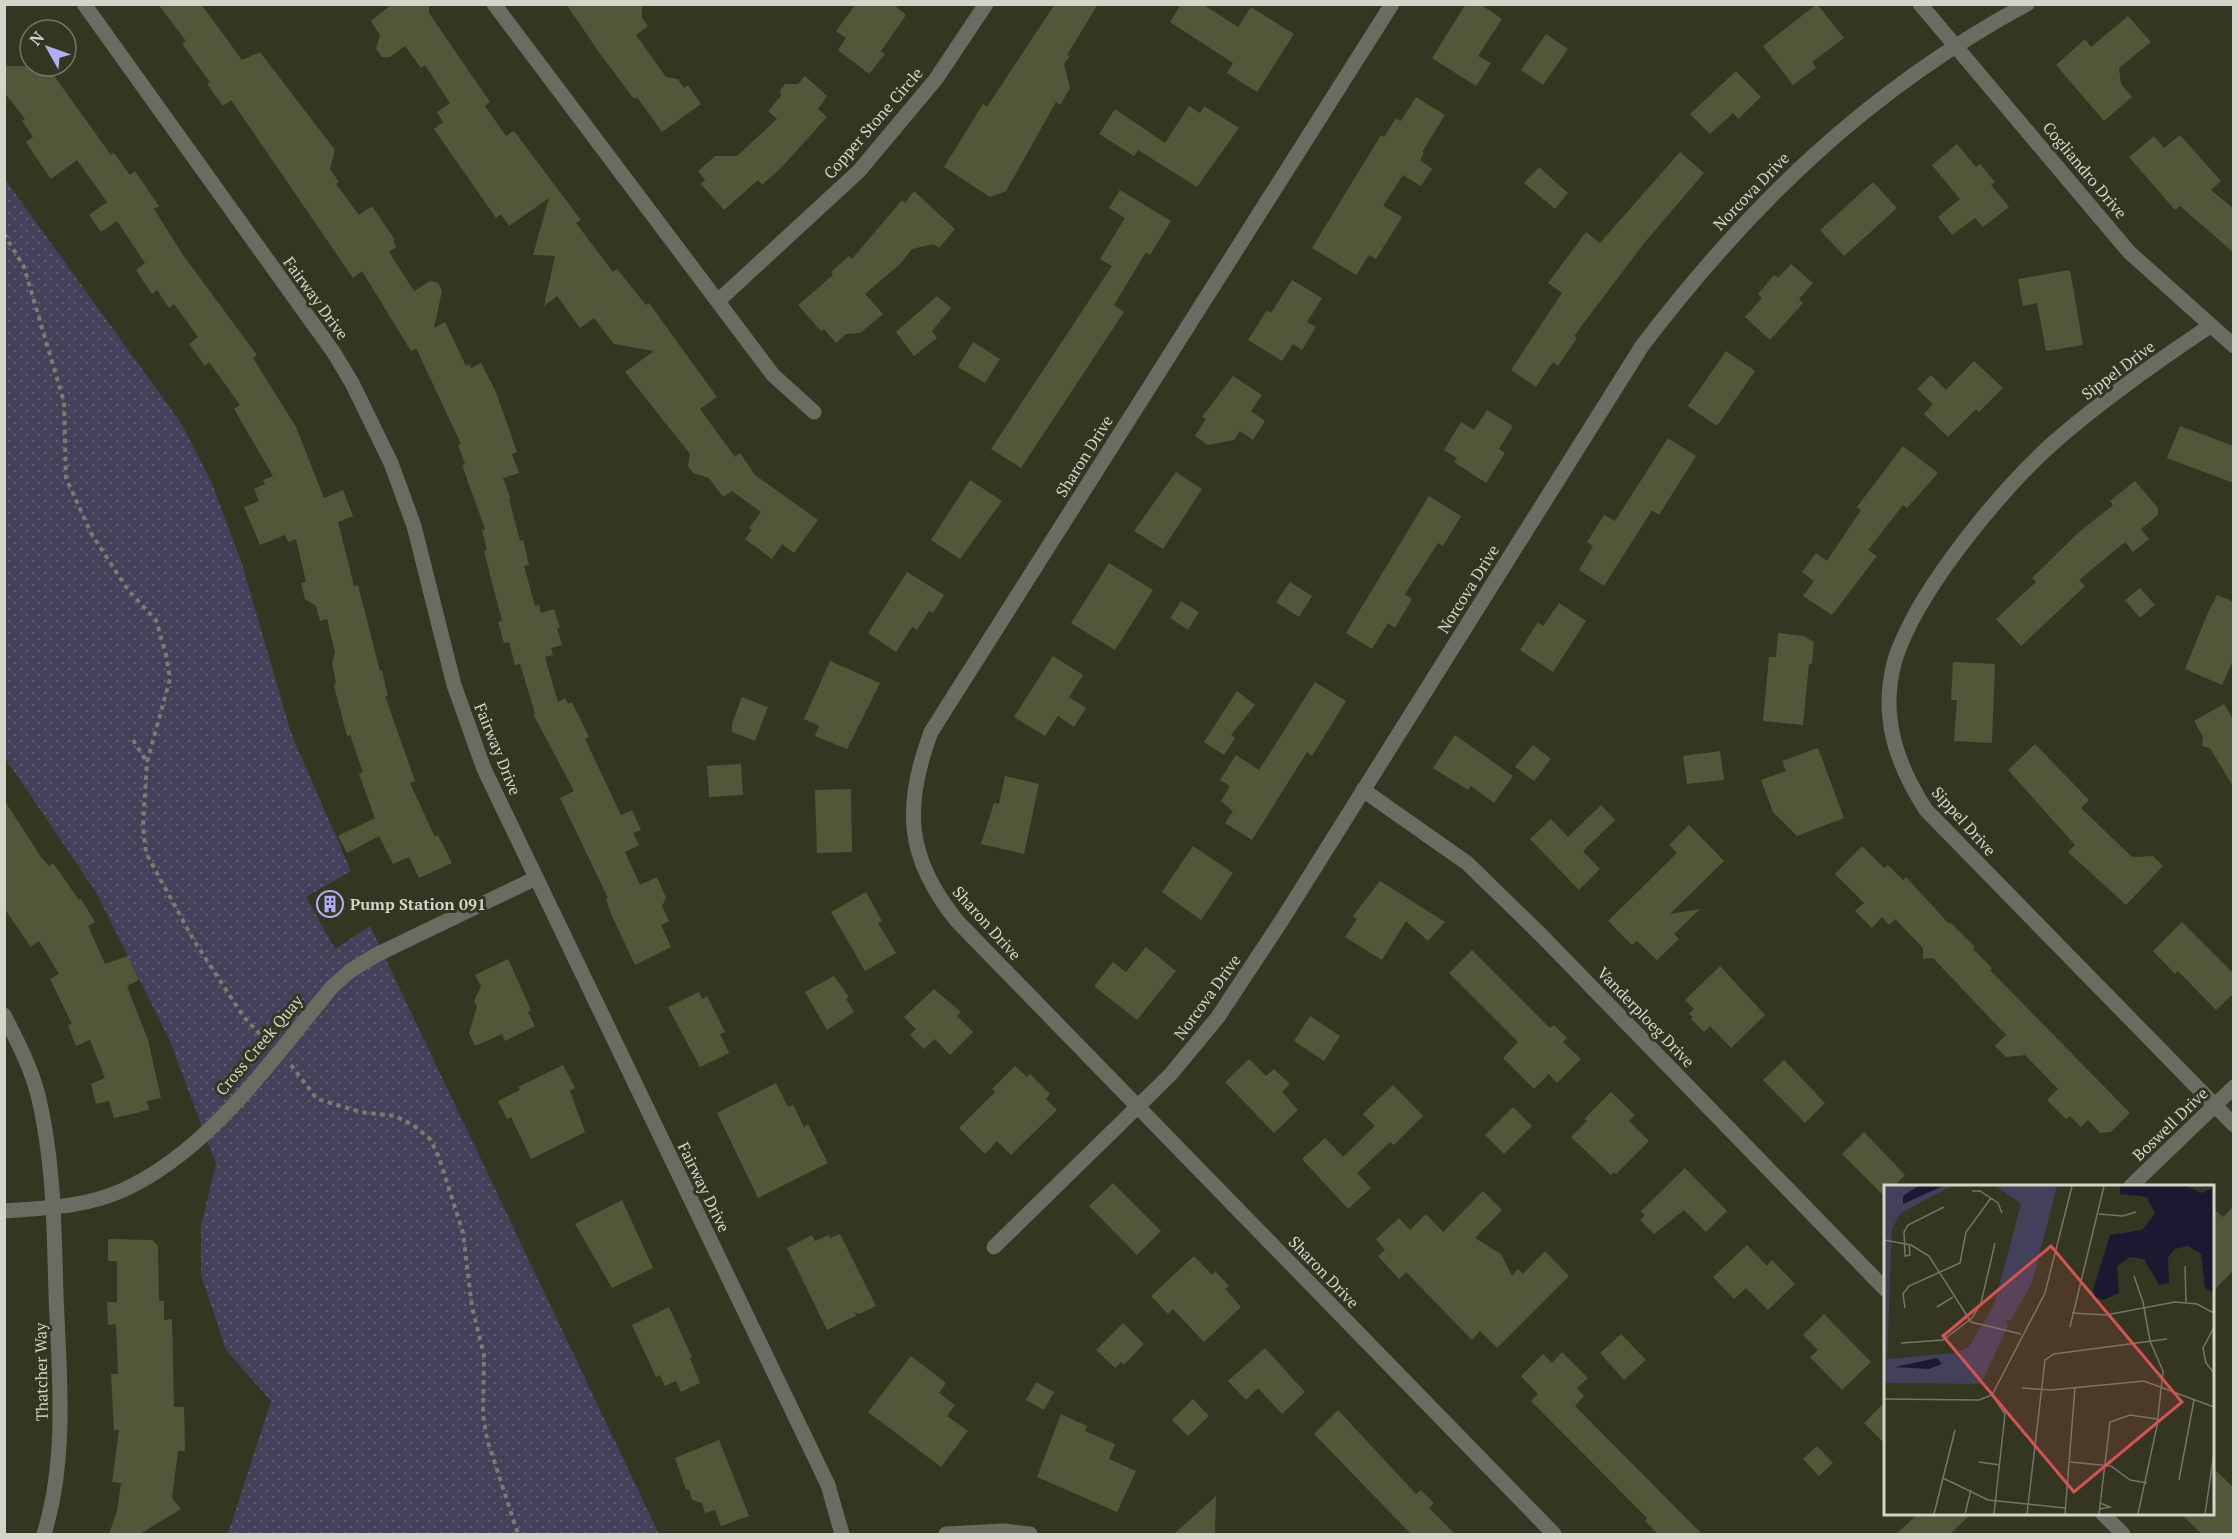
<svg xmlns="http://www.w3.org/2000/svg" width="2238" height="1539" font-family="'PT Serif',serif">
<style>
.grass{fill:url(#grass-dots)}
.building{fill:#535739}
.lines{fill:none;stroke-linecap:round;stroke-linejoin:round}
.path{stroke:#7b7c6c;stroke-width:4;stroke-dasharray:4.5 4.5;stroke-linecap:butt}
.minor{stroke:#6a6b61;stroke-width:15}
.labels{text-anchor:middle;stroke-width:6;stroke-linejoin:round;paint-order:stroke}
.street-label{font-size:16px;fill:#d4d5c9;stroke:#343622}
.poi-label{font-size:16px;font-weight:bold;fill:#d4d5c9;stroke:#343622;text-anchor:start}
.inset-road{fill:none;stroke:#747665;stroke-width:1.5}
.view{fill:#d65350;fill-opacity:0.15;stroke:#d65350;stroke-width:3}
.inset-edge{fill:none;stroke:#d4d5c9;stroke-width:3}
</style>
<defs>
<pattern id="grass-dots" width="8" height="8" patternUnits="userSpaceOnUse" patternTransform="scale(1.5)"><rect width="8" height="8" fill="#43415a"/><path d="M2 2h.1M6 6h.1" fill="none" stroke="#5d5c70" stroke-width="1.8" stroke-linecap="round"/></pattern>
</defs>
<rect width="100%" height="100%" fill="#343622"/>
<polygon class="grass" points="4,178 181,423 211,481 242,564 291,733 351,871 306,897 335,949 370,926 659,1534 228,1534 271,1401 226,1350 201,1275 201,1226 216,1164 170,1041 96,892 5,758"/>
<g class="building">
<polygon points="158,4 201,4 242,60 260,52 335,150 330,169 339,182 336,184 359,215 372,206 395,240 393,241 396,247 389,252 414,291 430,281 438,283 442,291 434,328 445,322 466,366 469,364 471,368 481,363 496,392 517,452 512,454 519,473 503,478 511,499 509,499 520,541 523,540 529,565 524,566 535,606 539,605 541,613 554,609 560,628 557,628 562,645 551,648 553,655 545,657 558,702 565,698 568,704 572,702 589,737 585,739 621,815 632,810 641,830 633,833 639,845 625,852 640,885 657,877 666,898 662,906 669,921 661,925 671,947 635,965 611,914 606,899 608,898 560,798 574,791 533,714 535,713 520,664 515,665 509,642 504,643 498,622 502,621 484,551 487,550 482,530 485,529 462,465 465,464 458,445 461,444 416,348 411,351 362,271 353,278 231,100 223,106 207,84 210,82 182,44 186,41"/>
<polygon points="392,4 429,4 429,13 490,102 485,106 506,136 514,131 581,220 576,223 613,272 617,269 646,305 649,303 717,397 700,409 735,457 740,453 755,475 818,520 794,553 782,544 772,559 745,539 752,530 749,528 761,512 732,491 723,497 709,478 693,473 688,466 690,454 625,372 654,351 614,344 594,318 580,328 557,296 544,306 555,256 533,255 549,198 509,226 501,214 496,218 434,129 443,122 437,112 450,103 425,65 421,68 405,46 390,57 382,57 376,49 380,35 371,21"/>
<polygon points="566,4 642,4 642,18 648,26 636,35 666,77 678,79 684,88 688,85 701,104 662,132 637,97 634,99 601,55"/>
<polygon points="856,4 893,4 906,15 881,51 885,54 869,74 838,50 846,38 836,31"/>
<polygon points="1055,4 1098,4 1067,55 1070,56 1064,64 1070,88 1060,105 1056,102 1006,191 990,197 944,167 983,104 987,107"/>
<polygon points="1181,4 1202,4 1238,27 1251,7 1294,34 1257,92 1227,73 1233,63 1170,22"/>
<polygon points="1466,4 1480,4 1502,19 1478,56 1491,63 1476,86 1432,58"/>
<polygon points="1817,4 1844,38 1812,62 1816,68 1793,85 1763,46"/>
<polygon points="2128,16 2151,42 2119,68 2121,84 2132,97 2104,121 2056,65 2085,39 2091,47"/>
<polygon points="1546,34 1568,49 1543,85 1521,70"/>
<polygon points="4,66 47,66 111,155 114,153 130,175 135,171 159,206 154,209 183,255 257,355 253,358 296,427 324,498 343,490 353,516 338,522 354,586 358,585 380,671 382,671 388,696 385,696 415,781 410,783 435,837 438,835 452,863 419,878 409,857 393,864 379,836 347,853 338,836 375,818 359,774 363,772 350,735 347,736 334,686 336,682 332,663 335,653 327,619 320,621 316,606 305,599 301,583 306,582 296,539 288,542 285,535 260,545 244,507 259,501 254,489 265,484 263,480 273,476 234,409 240,405 209,362 205,366 189,344 198,337 174,304 169,308 157,290 152,294 136,270 145,263 117,221 101,232 89,215 107,202 77,160 51,179 35,156 26,142 33,137 22,121 25,119 4,92"/>
<polygon points="1736,71 1761,97 1738,119 1733,113 1710,134 1690,114"/>
<polygon points="805,76 827,96 818,109 827,117 781,168 762,185 758,180 724,210 701,184 705,180 698,171 715,156 737,156 777,119 768,111 781,96 780,90 785,84 798,84"/>
<polygon points="1416,97 1445,115 1422,152 1424,153 1420,160 1432,169 1421,186 1403,175 1383,206 1402,217 1376,259 1369,255 1356,275 1312,248 1381,135 1384,137 1396,118 1401,121"/>
<polygon points="1189,106 1200,113 1204,106 1239,128 1197,187 1138,150 1134,156 1099,134 1115,109 1165,143"/>
<polygon points="2180,135 2221,181 2211,190 2234,209 2234,253 2180,206 2175,210 2129,157 2154,136 2164,148"/>
<polygon points="1957,144 1976,167 1980,164 1995,182 1991,185 2009,207 1983,227 1975,218 1952,235 1938,217 1960,199 1932,165"/>
<polygon points="1680,152 1704,173 1645,242 1574,336 1577,338 1558,366 1553,362 1536,387 1511,370 1562,293 1548,283 1586,232 1600,243"/>
<polygon points="1539,167 1568,193 1555,209 1524,183"/>
<polygon points="1873,182 1897,208 1844,256 1820,230"/>
<polygon points="1120,190 1171,221 1150,255 1146,252 1114,305 1124,312 1021,468 991,449 1112,266 1100,259 1125,218 1109,208"/>
<polygon points="914,191 955,229 939,248 934,244 912,249 900,264 865,294 883,314 860,333 846,334 836,343 824,329 821,331 798,305 833,275 831,272 849,256 852,259 902,200 905,203"/>
<polygon points="1791,264 1813,283 1799,299 1803,303 1770,340 1745,317 1762,298 1758,294 1774,275 1778,278"/>
<polygon points="2070,270 2083,345 2046,351 2037,303 2023,306 2018,279"/>
<polygon points="1292,280 1322,298 1307,322 1316,327 1302,350 1293,344 1282,361 1248,340 1267,310 1271,313"/>
<polygon points="937,296 951,308 932,331 937,338 914,356 896,332"/>
<polygon points="973,342 1000,359 985,383 958,367"/>
<polygon points="1726,351 1755,371 1717,426 1688,406"/>
<polygon points="1974,361 2003,388 1979,412 1976,409 1948,437 1924,414 1933,404 1917,389 1931,375 1946,390"/>
<polygon points="1233,376 1262,395 1251,411 1265,421 1253,440 1240,431 1234,440 1208,445 1195,436 1206,419 1202,417"/>
<polygon points="1487,410 1513,426 1499,449 1505,453 1486,483 1454,462 1457,458 1444,450 1461,422 1474,430"/>
<polygon points="2180,426 2234,446 2234,483 2167,458"/>
<polygon points="1668,438 1696,456 1659,515 1652,510 1604,586 1579,570 1593,546 1587,542 1604,515 1615,521"/>
<polygon points="1903,446 1938,473 1907,508 1903,505 1868,550 1877,556 1832,615 1803,596 1814,581 1802,572 1816,553 1827,561 1861,510 1857,507"/>
<polygon points="1176,472 1202,489 1163,549 1134,531"/>
<polygon points="970,480 1002,501 960,559 931,540"/>
<polygon points="2135,481 2158,508 2158,515 2141,529 2149,539 2133,552 2125,542 2079,580 2085,586 2021,646 1996,619 2036,582 2032,578 2078,533 2113,505 2110,501"/>
<polygon points="1429,496 1461,516 1443,546 1438,543 1405,594 1412,599 1395,628 1388,623 1372,649 1346,633"/>
<polygon points="1109,563 1153,590 1115,650 1071,623"/>
<polygon points="907,572 944,595 933,613 929,611 917,630 912,627 896,652 868,633"/>
<polygon points="1290,582 1312,596 1299,617 1276,602"/>
<polygon points="2140,588 2155,605 2140,618 2125,600"/>
<polygon points="2217,595 2234,602 2234,658 2222,685 2185,669 2207,615"/>
<polygon points="1181,601 1199,612 1188,630 1170,618"/>
<polygon points="1559,603 1586,621 1553,672 1520,650 1538,622 1543,626"/>
<polygon points="1778,633 1803,636 1814,642 1812,664 1809,664 1803,725 1763,721 1769,657 1776,657"/>
<polygon points="1053,656 1083,675 1069,697 1086,708 1074,727 1058,716 1045,736 1014,717"/>
<polygon points="830,661 880,683 847,749 815,736 819,726 804,719"/>
<polygon points="1953,662 1995,664 1992,743 1954,741 1957,700 1951,700"/>
<polygon points="1315,682 1346,701 1312,756 1307,752 1252,840 1225,823 1233,811 1221,801 1230,786 1220,780 1236,755 1259,770"/>
<polygon points="1237,691 1255,705 1231,735 1235,738 1224,755 1204,742"/>
<polygon points="742,697 768,707 755,741 732,732 732,724"/>
<polygon points="2224,704 2234,721 2234,788 2210,748 2202,746 2203,737 2194,721"/>
<polygon points="1455,735 1513,776 1494,803 1471,786 1468,790 1433,768"/>
<polygon points="2035,744 2089,800 2081,808 2132,857 2153,856 2163,866 2126,905 2068,852 2075,845 2008,770"/>
<polygon points="1533,745 1551,759 1534,781 1515,767"/>
<polygon points="1818,748 1844,818 1797,836 1773,812 1761,780 1786,771 1782,761"/>
<polygon points="1720,751 1724,780 1687,784 1683,756"/>
<polygon points="741,764 743,795 709,797 707,766"/>
<polygon points="1005,776 1039,784 1024,854 981,844 994,803 999,804"/>
<polygon points="851,789 852,852 817,853 815,790"/>
<polygon points="4,800 41,857 49,866 53,863 79,900 81,899 95,922 88,926 105,964 128,956 139,980 127,986 148,1040 161,1098 147,1101 149,1110 114,1118 109,1101 96,1104 91,1084 105,1078 90,1040 76,1046 68,1025 72,1024 50,979 59,974 39,941 31,947 4,908"/>
<polygon points="1601,805 1615,820 1583,851 1600,869 1579,890 1530,839 1551,819 1568,837"/>
<polygon points="1689,825 1724,861 1670,914 1700,909 1674,934 1679,939 1657,960 1637,941 1632,945 1608,921 1677,853 1669,845"/>
<polygon points="1193,846 1233,873 1201,920 1162,892"/>
<polygon points="1862,846 1884,868 1888,865 1903,880 1906,877 1949,924 1951,923 1975,947 1973,949 1992,968 1990,970 2130,1113 2111,1132 2100,1133 2088,1120 2081,1127 2070,1116 2066,1119 2047,1100 2058,1089 2025,1055 2006,1057 1995,1046 2006,1035 1933,958 1923,959 1923,948 1895,919 1889,925 1882,917 1872,928 1855,911 1864,903 1835,874"/>
<polygon points="1380,881 1445,922 1428,941 1406,921 1382,960 1345,937 1357,919 1353,916"/>
<polygon points="866,892 882,921 878,923 896,953 865,971 831,912"/>
<polygon points="2182,922 2234,974 2234,993 2216,1010 2178,971 2175,974 2153,951"/>
<polygon points="1146,947 1176,971 1137,1020 1094,986 1113,962 1126,972"/>
<polygon points="1472,950 1550,1028 1554,1025 1567,1038 1563,1042 1581,1059 1557,1083 1549,1074 1534,1089 1503,1058 1518,1042 1449,973"/>
<polygon points="508,959 531,1010 528,1012 535,1026 505,1041 502,1034 475,1046 469,1033 477,1007 474,1001 481,986 475,975"/>
<polygon points="1720,966 1765,1015 1731,1048 1710,1026 1704,1032 1691,1019 1693,1017 1689,1014 1694,1009 1685,1000"/>
<polygon points="834,976 849,997 846,999 854,1012 827,1030 805,992"/>
<polygon points="934,989 961,1012 957,1016 973,1032 950,1055 935,1039 924,1049 910,1035 916,1029 904,1017"/>
<polygon points="699,992 702,999 707,996 725,1032 720,1034 729,1053 700,1067 668,1007"/>
<polygon points="1310,1016 1340,1036 1324,1061 1294,1041"/>
<polygon points="1249,1059 1266,1076 1274,1069 1290,1084 1282,1092 1298,1110 1274,1133 1225,1082"/>
<polygon points="1784,1060 1825,1103 1805,1123 1763,1080"/>
<polygon points="563,1065 575,1088 570,1091 585,1132 531,1159 511,1117 507,1119 498,1101 520,1090 518,1087"/>
<polygon points="1015,1066 1027,1077 1030,1074 1050,1094 1046,1099 1057,1110 1011,1155 997,1141 985,1154 959,1128 995,1092 992,1089"/>
<polygon points="776,1083 788,1107 793,1105 804,1127 808,1124 828,1163 758,1198 717,1113"/>
<polygon points="1393,1085 1423,1116 1394,1145 1390,1142 1357,1173 1371,1188 1348,1209 1302,1159 1325,1138 1343,1157 1375,1126 1363,1114"/>
<polygon points="1611,1092 1635,1115 1629,1121 1649,1141 1616,1174 1614,1172 1611,1175 1571,1137 1587,1121 1584,1119"/>
<polygon points="1513,1107 1532,1126 1504,1154 1485,1135"/>
<polygon points="1864,1132 1905,1175 1894,1186 1886,1186 1884,1196 1842,1154"/>
<polygon points="1685,1168 1727,1211 1706,1232 1684,1210 1654,1234 1640,1220 1645,1215 1641,1211"/>
<polygon points="1113,1183 1161,1231 1137,1255 1089,1206"/>
<polygon points="1483,1191 1502,1210 1475,1238 1501,1254 1512,1276 1518,1269 1523,1274 1545,1251 1569,1276 1497,1348 1480,1331 1472,1340 1406,1272 1399,1279 1378,1256 1385,1250 1376,1239 1399,1218 1410,1230 1426,1214 1443,1232"/>
<polygon points="622,1200 653,1268 612,1288 575,1224"/>
<polygon points="2234,1206 2234,1270 2212,1292 2212,1207 2223,1217"/>
<polygon points="840,1234 876,1306 859,1314 853,1312 857,1315 827,1330 787,1248 812,1235 815,1241 829,1235 830,1238"/>
<polygon points="108,1239 152,1240 158,1246 159,1301 164,1301 164,1320 172,1319 174,1407 184,1407 185,1451 178,1451 172,1498 181,1509 140,1534 109,1534 117,1511 121,1483 112,1482 119,1430 114,1430 111,1374 118,1374 116,1324 108,1325 107,1302 117,1302 117,1261 108,1261"/>
<polygon points="1747,1245 1767,1266 1772,1260 1795,1284 1768,1310 1746,1288 1734,1299 1713,1277"/>
<polygon points="1194,1256 1212,1275 1215,1271 1229,1286 1225,1289 1241,1307 1204,1342 1173,1309 1168,1314 1151,1296"/>
<polygon points="669,1307 692,1357 690,1358 700,1383 681,1392 676,1381 665,1386 660,1375 656,1377 632,1325"/>
<polygon points="1824,1314 1871,1362 1842,1390 1810,1357 1818,1350 1803,1335"/>
<polygon points="1123,1323 1144,1344 1124,1365 1121,1362 1115,1368 1096,1350"/>
<polygon points="1621,1334 1646,1360 1624,1380 1600,1353"/>
<polygon points="1265,1348 1305,1392 1282,1414 1258,1388 1246,1400 1228,1381"/>
<polygon points="1562,1352 1588,1378 1577,1388 1584,1396 1575,1406 1702,1534 1658,1534 1645,1521 1647,1518 1531,1401 1538,1394 1521,1376 1543,1354 1552,1363"/>
<polygon points="911,1356 946,1383 939,1393 955,1405 947,1416 968,1431 941,1467 868,1412"/>
<polygon points="1036,1382 1054,1392 1044,1410 1026,1400"/>
<polygon points="1193,1399 1209,1416 1188,1436 1172,1420"/>
<polygon points="1886,1401 1886,1445 1864,1423"/>
<polygon points="1338,1410 1416,1494 1421,1490 1434,1503 1429,1508 1455,1534 1411,1534 1314,1434"/>
<polygon points="1061,1414 1087,1426 1085,1431 1115,1444 1109,1459 1136,1471 1117,1512 1037,1477"/>
<polygon points="719,1440 749,1516 721,1526 715,1510 705,1513 702,1503 692,1500 689,1489 686,1490 675,1458"/>
<polygon points="1817,1446 1833,1463 1819,1476 1803,1459"/>
<polygon points="2212,1467 2234,1488 2234,1534 2202,1534 2181,1514 2212,1514"/>
<polygon points="1216,1496 1215,1534 1174,1534"/>
<polygon points="1918,1514 1971,1514 1950,1534 1896,1534"/>
</g>
<g class="lines">
<g class="path">
<polyline points="4,234 24,267 64,402 66,478 91,533 128,590 156,620 166,655 170,679 147,762 143,827 146,853 193,939 243,1016 266,1041"/>
<polyline points="133,740 147,762"/>
<polyline points="291,1065 317,1099 361,1112 395,1116 413,1125 430,1139 439,1157 463,1233 472,1307 484,1355 483,1415 487,1439 518,1534"/>
</g>
<g class="minor">
<polyline points="84,4 334,353 352,383 391,463 414,526 454,685 484,769 828,1485 842,1534"/>
<polyline points="494,4 773,375 814,412"/>
<path d="M 1392,4 L 931,732 C 903,807 906,858 957,921 L 1554,1534"/>
<polyline points="1920,4 2129,252 2234,346"/>
<polyline points="718,301 859,171 936,79 986,4"/>
<path d="M 2210,326 C 2156,362 2102,400 2053,443 C 2001,490 1926,581 1900,646 C 1891,667 1887,695 1890,718 C 1893,752 1908,782 1926,810 L 2234,1125"/>
<polyline points="1363,790 1467,863 1541,935 1886,1290"/>
<path d="M 4,1015 C 17,1041 31,1067 38,1095 C 54,1161 54,1227 56,1294 C 59,1374 68,1457 44,1534"/>
<polyline points="2131,1186 2234,1087"/>
<path d="M 4,1211 C 43,1208 85,1207 121,1191 C 209,1152 272,1059 332,987 L 350,971 L 376,955 L 536,878"/>
<path d="M 994,1247 L 1170,1075 L 1218,1017 L 1282,920 L 1642,346 C 1751,203 1868,90 2027,4"/>
<polyline points="2103,1514 2123,1534"/>
<polyline points="946,1534 1003,1531 1030,1534"/>
</g>
</g>
<defs>
<symbol id="building-ring" viewBox="-11 -11 22 22"><circle r="9.5" fill="#343622" stroke="#b2adf9" stroke-width="1.5"/><path d="M-4-6H4V6H1V3H-1V6H-4ZM-2.5-4.3h1.7v1.8h-1.7ZM.8-4.3h1.7v1.8H.8ZM-2.5-1h1.7V.8h-1.7ZM.8-1h1.7V.8H.8Z" fill="#b2adf9"/></symbol>
</defs>
<g fill-rule="evenodd">
<use href="#building-ring" x="315" y="889" width="30" height="30"/>
</g>
<g class="labels">
<g class="street-label">
<text transform="translate(873 123) rotate(-49)" y="6">Copper Stone Circle</text>
<text transform="translate(2085 170) rotate(50)" y="6">Cogliandro Drive</text>
<text transform="translate(1751 191) rotate(-46)" y="6">Norcova Drive</text>
<text transform="translate(316 298) rotate(54)" y="6">Fairway Drive</text>
<text transform="translate(2118 370) rotate(-37)" y="6">Sippel Drive</text>
<text transform="translate(1084 456) rotate(-58)" y="6">Sharon Drive</text>
<text transform="translate(1468 589) rotate(-58)" y="6">Norcova Drive</text>
<text transform="translate(498 749) rotate(68)" y="6">Fairway Drive</text>
<text transform="translate(1964 821) rotate(48)" y="6">Sippel Drive</text>
<text transform="translate(987 923) rotate(48)" y="6">Sharon Drive</text>
<text transform="translate(1207 997) rotate(-54)" y="6">Norcova Drive</text>
<text transform="translate(1646 1017) rotate(46)" y="6">Vanderploeg Drive</text>
<text transform="translate(259 1045) rotate(-50)" y="6">Cross Creek Quay</text>
<text transform="translate(2170 1124) rotate(-44)" y="6">Boswell Drive</text>
<text transform="translate(704 1187) rotate(64)" y="6">Fairway Drive</text>
<text transform="translate(1324 1272) rotate(46)" y="6">Sharon Drive</text>
<text transform="translate(41 1372) rotate(-91)" y="6">Thatcher Way</text>
</g>
<g class="poi-label">
<text x="350" y="910">Pump Station 091</text>
</g>
</g>
<g transform="translate(1884 1185)">
<rect width="330" height="330" fill="#343622"/>
<path d="M 0,1 L 67,1 L 17,28 L 8,43 L 3,174 L 69,168 L 85,162 L 110,120 L 137,19 L 112,1 L 173,1 L 148,98 L 126,136 L 122,135 L 124,141 L 97,199 L 0,198 Z" fill="#43415a"/>
<path d="M 34,1 L 59,1 L 19,19 L 19,11 ZM 236,1 L 302,1 L 318,8 L 330,2 L 330,108 L 321,103 L 317,69 L 304,61 L 291,64 L 284,72 L 285,98 L 275,100 L 260,74 L 246,72 L 233,81 L 235,108 L 219,115 L 211,112 L 209,105 L 226,50 L 258,45 L 271,29 L 263,12 L 236,9 ZM 53,173 L 58,179 L 45,184 L 11,182 Z" fill="#1b1931"/>
<path class="inset-road" d="M 88,6 L 96,6 L 114,18 L 118,28M 215,29 L 239,31 L 252,27M 0,55 L 27,60 L 45,71 L 87,137 L 137,149M 25,60 L 26,70 L 21,71 L 20,47 L 24,40 L 60,22M 301,81 L 302,118M 250,91 L 259,117 L 266,156 L 279,186 L 273,241 L 254,329M 53,122 L 69,112M 21,123 L 19,109 L 25,101 L 76,78 L 82,47 L 107,13M 188,128 L 222,130 L 291,117 L 313,119 L 330,128M 186,142 L 220,1M 330,142 L 319,163 L 322,178 L 330,188M 17,158 L 59,155 L 88,133 L 97,118 L 111,58M 138,203 L 167,205 L 260,196 L 330,222M 108,210 L 121,229 L 110,329M 0,214 L 95,215 L 108,210 L 161,108 L 188,1M 95,277 L 116,280M 186,277 L 227,281 L 246,295 L 263,298M 59,293 L 104,315 L 181,323M 295,295 L 310,215M 216,324 L 226,322 L 216,318M 50,329 L 71,245M 81,329 L 87,305M 143,329 L 161,175 L 170,169 L 283,154M 181,329 L 191,202M 215,329 L 226,237 L 246,230 L 273,234M 321,329 L 330,268"/>
<path class="view" d="M 167,61 L 298,217 L 190,307 L 59,151 Z"/>
<rect width="330" height="330" class="inset-edge"/>
</g>
<rect width="2238" height="1539" fill="none" stroke="#d4d5c9" stroke-width="12"/>
<g transform="translate(48 48) rotate(310)"><circle r="28" fill="#343622" stroke="#747665" stroke-width="1.5"/>
<path d="M0-4.5L10 22L0 15L-10 22Z" fill="#b2adf9"/>
<text y="-9" font-size="16" font-weight="bold" text-anchor="middle" fill="#d4d5c9">N</text>
</g>
</svg>
